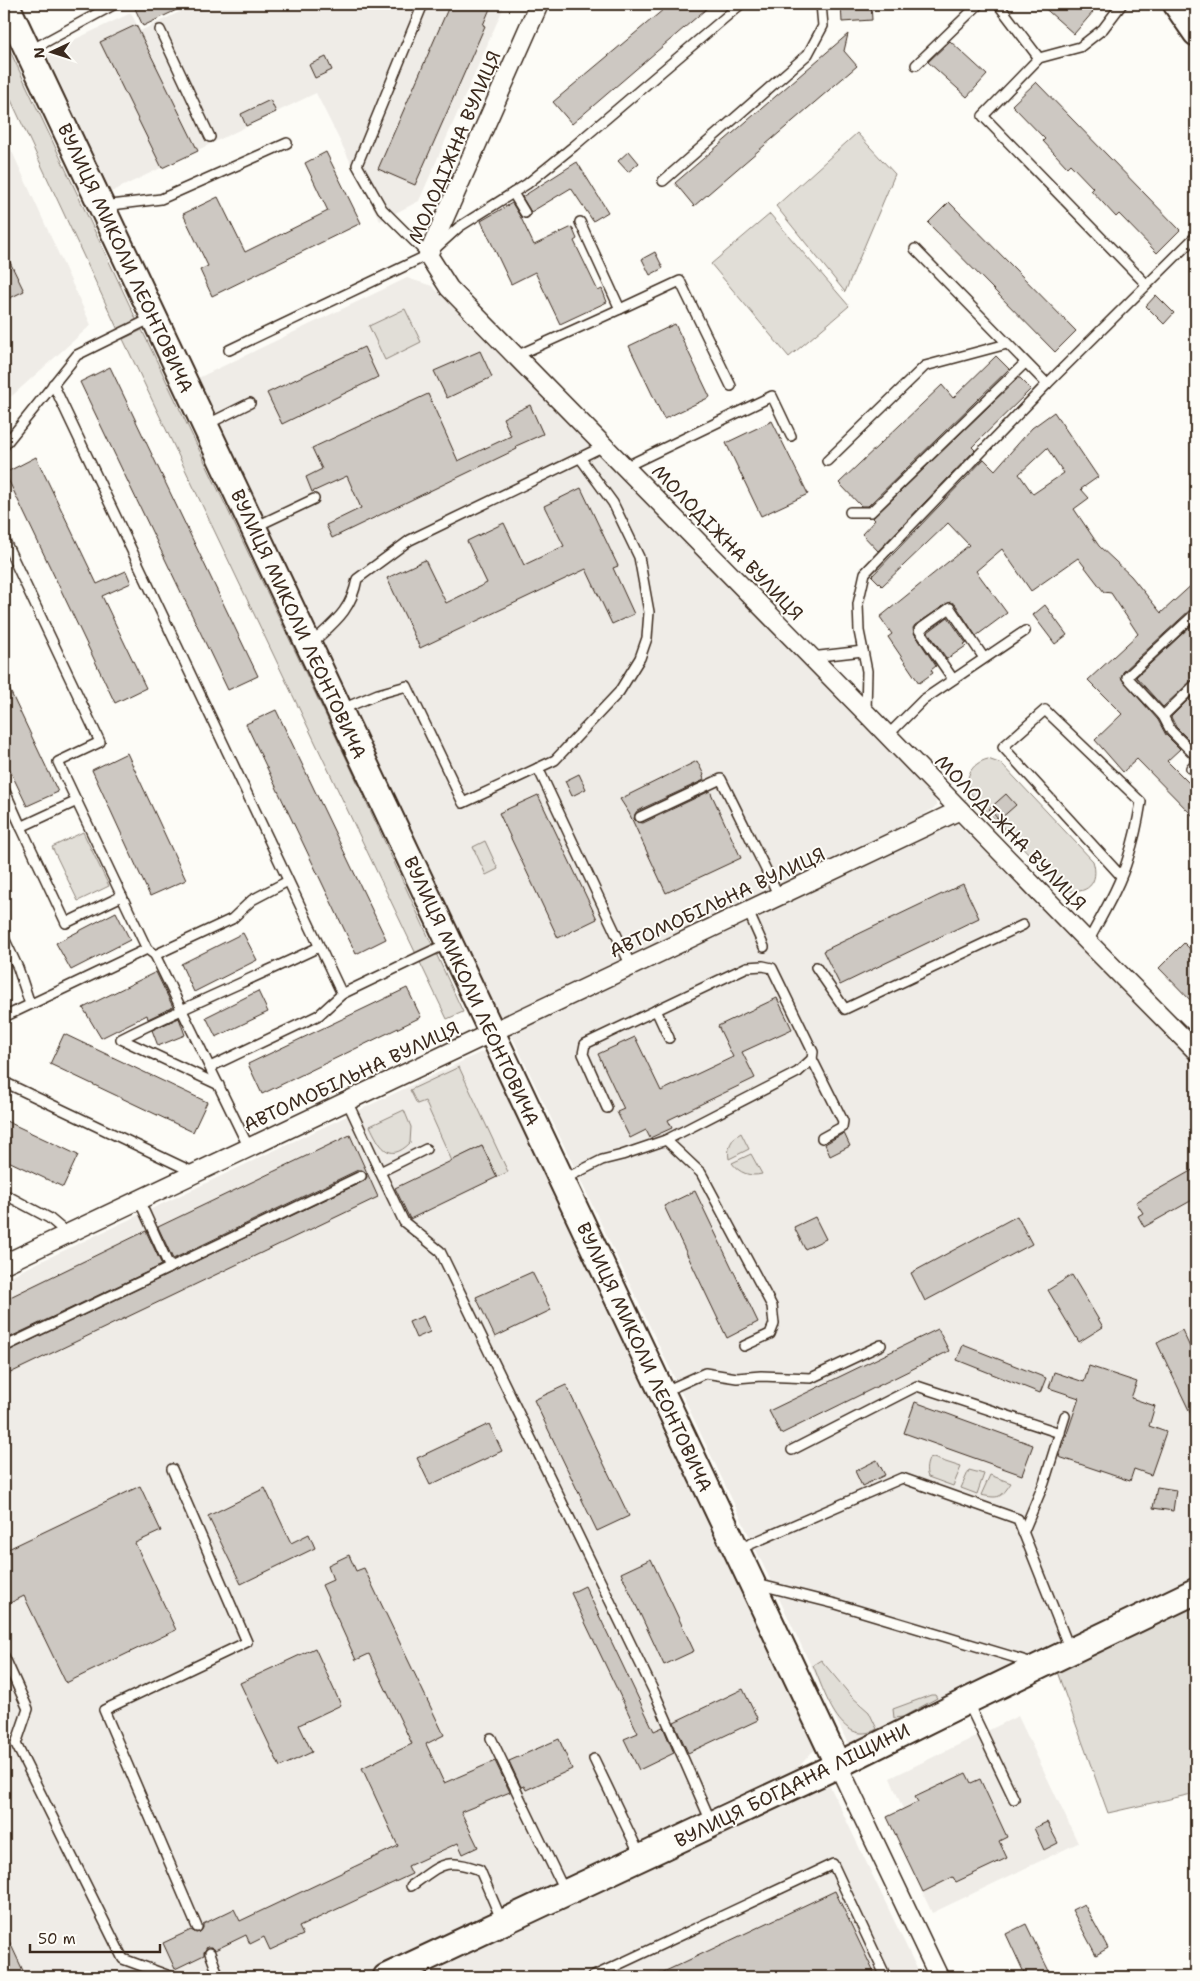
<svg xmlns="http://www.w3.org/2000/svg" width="1200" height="1981" font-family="'Shantell Sans',sans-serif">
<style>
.built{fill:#efece7}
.green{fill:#e1ded7;stroke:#8e847a}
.building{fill:#cdc8c2;stroke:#3b2a1e;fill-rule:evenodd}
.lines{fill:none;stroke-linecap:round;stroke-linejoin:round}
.lane-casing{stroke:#3b2a1e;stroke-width:12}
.street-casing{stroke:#3b2a1e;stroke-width:21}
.secondary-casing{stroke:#3b2a1e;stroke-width:29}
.lane{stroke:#fdfcf7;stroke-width:9}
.street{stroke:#fdfcf7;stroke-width:18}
.secondary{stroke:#fdfcf7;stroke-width:25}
.labels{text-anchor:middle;stroke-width:4;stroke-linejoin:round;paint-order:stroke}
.street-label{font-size:19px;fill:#3b2a1e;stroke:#fdfcf7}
</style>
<rect width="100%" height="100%" fill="#fdfcf7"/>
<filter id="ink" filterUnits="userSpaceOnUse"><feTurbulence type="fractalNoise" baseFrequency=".02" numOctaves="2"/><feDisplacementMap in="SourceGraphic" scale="10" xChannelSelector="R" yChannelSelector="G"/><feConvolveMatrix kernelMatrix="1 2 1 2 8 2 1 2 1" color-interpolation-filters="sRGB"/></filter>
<g filter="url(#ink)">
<g class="built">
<polygon points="196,4 505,4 419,201 380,221 316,93 111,192 46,53 131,13 140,31"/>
<polygon points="4,134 91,325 4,403"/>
<polygon points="407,278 432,286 928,781 937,806 911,823 498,1018 196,379"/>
<polygon points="954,821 977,842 1196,1063 1196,1576 849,1746 511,1034"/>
<polygon points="488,1049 823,1747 812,1752 797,1769 771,1783 721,1803 362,1977 4,1977 4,1279"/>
<polygon points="1018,1716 1078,1843 932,1913 887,1817 903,1809 890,1778"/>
<polygon points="828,1782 921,1977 415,1977"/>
</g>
<g class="green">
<polygon points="4,38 137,321 118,330 4,85"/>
<polygon points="857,133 895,174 845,292 776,206"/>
<polygon points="770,214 849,306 789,357 711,264"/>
<polygon points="405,309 421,342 385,360 369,326"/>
<polygon points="142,330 348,762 463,1012 447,1019 123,339"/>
<path d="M 988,759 L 1002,764 L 1093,861 C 1100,883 1087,896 1064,890 L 972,795 C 962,779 971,763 988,759 Z"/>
<polygon points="83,832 109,886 78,901 52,847"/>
<polygon points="485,841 498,869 486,875 473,847"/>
<polygon points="459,1067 508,1172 497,1177 482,1146 452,1161 425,1101 417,1104 410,1090"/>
<path d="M 404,1110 L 411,1127 L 410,1143 C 388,1165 379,1144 370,1126 Z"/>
<path d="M 741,1133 L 749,1149 L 729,1159 C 727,1147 731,1139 741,1133 Z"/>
<path d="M 751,1154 L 762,1174 C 750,1177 739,1173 732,1163 Z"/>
<path d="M 930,1457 L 961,1467 L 953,1486 L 928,1477 C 925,1470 927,1463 930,1457 Z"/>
<polygon points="969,1470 984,1474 977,1494 961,1488"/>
<path d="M 990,1475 L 1011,1483 C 1001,1498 999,1499 981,1495 Z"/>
<polygon points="1196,1601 1196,1793 1108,1813 1056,1669"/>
<path d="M 821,1660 L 851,1696 L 869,1712 L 877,1729 C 840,1749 824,1690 813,1665 Z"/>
<polygon points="931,1695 935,1695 937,1698 903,1717 894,1718 893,1709"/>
</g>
<g class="building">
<polygon points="133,4 189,4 143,26"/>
<polygon points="450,4 492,4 483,25 485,26 415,185 378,169"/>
<polygon points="670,4 712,4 572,124 553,102"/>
<polygon points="841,4 871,4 872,20 842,22"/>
<polygon points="1040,4 1084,4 1093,12 1074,34"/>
<polygon points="136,25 198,151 162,168 100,42"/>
<polygon points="848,34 844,51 857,66 694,206 675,183"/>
<polygon points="950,41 987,75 967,97 928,62"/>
<polygon points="326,57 332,70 315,78 309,65"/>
<polygon points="1036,82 1180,230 1157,253 1119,214 1116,217 1091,190 1093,188 1070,164 1067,167 1043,141 1045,139 1012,105"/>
<polygon points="270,100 276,112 246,126 241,114"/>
<polygon points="629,151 639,163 628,172 618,161"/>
<polygon points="326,152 361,223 212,296 200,270 208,266 183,214 218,197 245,252 328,211 305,163"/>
<polygon points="577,162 608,212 593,221 571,188 531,212 522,197"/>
<polygon points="949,202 1076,331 1055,352 928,223"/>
<polygon points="512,203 521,218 534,245 572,227 577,239 574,241 598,291 602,289 607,302 560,324 535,272 511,284 481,221"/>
<polygon points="4,250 24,291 4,301"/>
<polygon points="655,252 663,268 650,275 642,259"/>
<polygon points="1156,295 1174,313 1164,324 1146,306"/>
<polygon points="675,324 710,397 664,419 629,346"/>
<polygon points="364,347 378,377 282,424 267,393"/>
<polygon points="480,351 492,377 447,398 434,371"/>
<polygon points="996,356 1009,369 868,506 861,506 839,483 942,385 953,398"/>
<polygon points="110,367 258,676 228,690 80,382"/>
<polygon points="1018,378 1020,378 1031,389 972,447 975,450 878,551 862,534 875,520 873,518"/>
<polygon points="428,394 458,461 511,436 503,418 530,405 543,434 516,446 517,449 332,538 326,525 361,508 347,476 312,492 306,477 322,469 312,448"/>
<path d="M 1054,412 L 1098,477 L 1081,489 L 1089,498 L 1074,509 L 1099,546 L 1131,576 L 1161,613 L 1196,581 L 1196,607 L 1192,608 L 1123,672 L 1121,678 L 1158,720 L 1166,735 L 1180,749 L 1167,761 L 1196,790 L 1196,819 L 1137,759 L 1123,772 L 1095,740 L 1122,714 L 1088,680 L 1138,634 L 1111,593 L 1104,592 L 1078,558 L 1031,591 L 1002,549 L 976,571 L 1007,613 L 976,636 L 955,604 L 950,602 L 915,625 L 913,628 L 914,633 L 936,666 L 931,670 L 933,673 L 919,683 L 888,637 L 892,634 L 880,617 L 969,545 L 948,523 L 882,586 L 872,576 L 984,459 L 995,470 L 1032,428 ZM 1047,448 L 1064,473 L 1033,494 L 1019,474 Z"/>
<polygon points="772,421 808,494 761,516 726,443"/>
<polygon points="36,457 97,584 126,571 131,583 102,596 146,688 115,703 5,473"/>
<polygon points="581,488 618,566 613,568 634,614 612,624 586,569 420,648 387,578 425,560 446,603 487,583 467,541 504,523 524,565 564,546 544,506"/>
<polygon points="1045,605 1067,635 1055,644 1033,615"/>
<polygon points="948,617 966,643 964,644 966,646 947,659 928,632"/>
<polygon points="1196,621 1196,678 1192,680 1163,707 1136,677"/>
<polygon points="4,678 58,792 27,806 4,758"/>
<polygon points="1196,692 1196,747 1176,727 1171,717"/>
<polygon points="276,710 386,939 356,954 246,724"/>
<polygon points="127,753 186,880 150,896 92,770"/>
<polygon points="697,761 704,775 703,776 704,780 637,811 635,814 634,819 637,822 643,823 710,791 741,858 666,893 629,813 620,799"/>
<polygon points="579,774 586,789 572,796 565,781"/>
<polygon points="1006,794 1016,805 999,820 989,809"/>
<polygon points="538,795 597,919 558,938 499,813"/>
<polygon points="963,884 979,918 840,985 823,951"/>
<polygon points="116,912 130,940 71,970 56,943"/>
<polygon points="243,933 257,960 194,992 181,964"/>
<polygon points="1184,943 1196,955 1196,1006 1159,968"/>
<polygon points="156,972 173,1007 148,1019 147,1015 101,1038 83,1008"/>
<polygon points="407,988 421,1017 262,1094 248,1064"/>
<polygon points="258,991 268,1012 216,1037 206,1017"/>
<polygon points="777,998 792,1029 742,1052 755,1078 668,1120 672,1128 650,1138 646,1130 630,1138 617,1112 624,1109 598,1054 635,1037 661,1091 733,1057 718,1026"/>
<polygon points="179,1018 185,1035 158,1046 152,1030"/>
<polygon points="64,1034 207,1102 193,1132 50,1064"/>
<polygon points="4,1120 78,1155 63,1187 4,1159"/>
<polygon points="844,1133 850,1146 830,1156 825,1144"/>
<polygon points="350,1135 378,1197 4,1376 4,1353 364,1181 367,1177 366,1173 362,1170 358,1170 173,1259 158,1227"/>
<polygon points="482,1146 497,1177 410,1219 395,1188"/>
<polygon points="1196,1168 1196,1198 1144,1227 1138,1216 1143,1213 1136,1202"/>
<polygon points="695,1191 758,1322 727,1338 664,1206"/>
<polygon points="1017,1216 1032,1244 925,1301 911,1273"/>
<polygon points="815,1217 826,1239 805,1249 794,1227"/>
<polygon points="146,1231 162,1265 4,1340 4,1300"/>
<polygon points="532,1272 551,1310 495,1337 476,1297"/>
<polygon points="1072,1275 1103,1327 1079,1342 1048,1290"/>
<polygon points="423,1316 430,1332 416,1338 409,1322"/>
<polygon points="938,1329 949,1351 781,1434 769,1411"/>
<polygon points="1182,1330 1196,1360 1196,1425 1157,1343"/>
<polygon points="963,1345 1046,1378 1040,1393 957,1360"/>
<polygon points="1089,1366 1137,1382 1131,1398 1155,1406 1149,1426 1166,1432 1151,1475 1134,1469 1130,1481 1059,1457 1079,1398 1049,1388 1054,1372 1084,1382"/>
<polygon points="566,1385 629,1516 597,1531 534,1400"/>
<polygon points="915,1402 1033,1445 1022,1475 904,1433"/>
<polygon points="489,1424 502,1451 430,1485 417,1458"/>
<polygon points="877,1460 885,1475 862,1486 855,1471"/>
<polygon points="140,1486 161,1531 135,1543 176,1630 66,1683 24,1596 4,1606 4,1551"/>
<polygon points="1157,1487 1176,1490 1173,1511 1153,1508"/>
<polygon points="265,1488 291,1543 309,1534 315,1548 241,1584 208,1516"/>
<polygon points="349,1555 356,1571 364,1568 444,1735 426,1744 444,1783 495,1761 510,1792 461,1812 478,1847 463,1854 458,1843 408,1866 412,1874 299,1927 303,1935 270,1950 264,1937 250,1944 246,1935 215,1950 211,1947 207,1947 204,1952 204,1955 175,1969 163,1943 191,1930 196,1933 200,1932 203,1928 203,1924 234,1909 240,1921 398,1846 362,1768 412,1744 369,1654 356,1660 322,1585 333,1580 328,1565"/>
<polygon points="651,1559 694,1651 664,1665 621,1573"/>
<polygon points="585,1586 654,1731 663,1727 674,1753 639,1770 624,1739 638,1733 571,1593"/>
<polygon points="315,1648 341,1705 299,1725 312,1752 280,1767 240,1683"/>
<polygon points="743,1689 758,1720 688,1753 674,1722"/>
<polygon points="559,1739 572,1769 526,1790 524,1786 521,1787 509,1761"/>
<polygon points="966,1773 971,1783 980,1779 1007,1837 999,1841 1007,1858 956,1882 953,1877 923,1892 887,1817 918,1802 915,1797"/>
<polygon points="1047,1822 1058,1843 1044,1850 1034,1828"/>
<polygon points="835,1891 876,1977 653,1977"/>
<polygon points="1084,1904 1108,1948 1096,1955 1072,1910"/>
<polygon points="1026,1924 1038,1949 1052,1977 1026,1977 1006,1934"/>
<polygon points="4,1930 26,1977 4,1977"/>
</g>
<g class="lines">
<defs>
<g id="lane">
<polyline points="423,4 357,165 382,209 428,255"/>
<polyline points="998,4 1039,58"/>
<polyline points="1122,4 1103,29 1080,47 1039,58 983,116 1146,284"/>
<polyline points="160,30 210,137"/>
<polyline points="29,51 115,4"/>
<polyline points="916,65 979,4"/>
<polyline points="663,181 808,54 823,26 821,4"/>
<polyline points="513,193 525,213"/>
<polyline points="103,206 161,199 287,143"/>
<polyline points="915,249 1047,384"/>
<polyline points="620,309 680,281 731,386"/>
<polyline points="229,350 428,255 459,227 527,184 574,146 741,4"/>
<polyline points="516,356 620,309 580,222"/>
<polyline points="53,384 342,994"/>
<polyline points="206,425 250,403"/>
<polyline points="4,446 77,355 152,318"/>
<polyline points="827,461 925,366 1007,344"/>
<polyline points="625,467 772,396 791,436"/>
<polyline points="850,512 871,512 1025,363"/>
<polyline points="255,527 314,499"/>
<polyline points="4,539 100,742 58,762 147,949 155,955 249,1148"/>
<polyline points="1196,613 1127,677 1163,716 1196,684"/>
<path d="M 310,645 C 333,623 351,612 357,579 L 410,540 L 604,446"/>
<polyline points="811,657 863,651"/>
<polyline points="953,679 919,630 950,608 984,658"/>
<polyline points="342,709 378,694 407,686 463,803 538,768 631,966"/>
<polyline points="866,711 867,671 859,631 858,604 865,573 1047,384 1196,236"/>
<polyline points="1163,716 1171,731 1196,756"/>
<polyline points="888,735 923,700 1025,631"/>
<polyline points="1196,762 1191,768 1196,773"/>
<polyline points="538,768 555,760 619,692 640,658 647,638 649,612 639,557 613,503 581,459"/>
<polyline points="4,789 21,827 77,801"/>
<polyline points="640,817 721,779 779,896"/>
<polyline points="21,827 66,923 122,896"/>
<polyline points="748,911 764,947"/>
<polyline points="4,938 18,968 30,1004"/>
<path d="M 1088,942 C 1102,915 1119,888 1128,858 C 1134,840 1138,821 1141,802 L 1045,710 L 1003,747 L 1121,876"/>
<polyline points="155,955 232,919 252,900 288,881"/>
<polyline points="816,967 845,1009 1023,925"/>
<polyline points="656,1010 669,1038"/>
<polyline points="4,1017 147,949"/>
<polyline points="812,1059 843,1121 842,1127 822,1138"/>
<polyline points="210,1067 319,1015 342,994 448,943"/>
<polyline points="4,1082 195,1173"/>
<path d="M 219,1085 L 121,1039 C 186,1006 254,978 319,947"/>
<polyline points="347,1101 380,1172 426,1149"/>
<polyline points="607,1108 583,1054 585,1044 747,967 763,966 772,968 813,1052 812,1059 798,1072 666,1140"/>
<polyline points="380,1172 404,1222 440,1251 656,1696 712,1824"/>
<polyline points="562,1180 602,1160 622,1155 666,1140 701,1173 772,1306 774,1324 770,1334 744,1346"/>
<polyline points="4,1194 49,1218 68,1234"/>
<polyline points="139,1200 170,1268"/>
<polyline points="4,1347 361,1176"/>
<polyline points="663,1392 705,1373 737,1378 761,1376 811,1378 881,1345"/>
<polyline points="792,1450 917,1386 1060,1433"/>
<polyline points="172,1469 247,1642 104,1710 197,1927"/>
<polyline points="1023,1533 1044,1483 1065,1416"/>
<polyline points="739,1549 902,1478 1018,1519 1070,1650"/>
<polyline points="757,1584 836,1604 1033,1663"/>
<polyline points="4,1656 28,1709 16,1744 123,1959 172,1977"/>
<polyline points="968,1703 1014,1799"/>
<polyline points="491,1738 565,1892"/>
<polyline points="594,1759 641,1857"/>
<path d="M 411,1886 C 441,1865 444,1857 480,1870 L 498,1912"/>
<polyline points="210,1953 219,1977"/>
<polyline points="592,1977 833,1864 886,1977"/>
</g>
<g id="street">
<polyline points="539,4 428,255 449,288 866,713 1088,942 1196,1051"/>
<polyline points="4,1264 960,810"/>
<polyline points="838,1765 939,1977"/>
</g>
<g id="secondary">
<polyline points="6,4 838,1765"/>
<polyline points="1176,4 1196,33"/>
<polyline points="386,1977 838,1765 967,1701 1196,1591"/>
</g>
</defs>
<use href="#lane" class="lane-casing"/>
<use href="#street" class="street-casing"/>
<use href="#secondary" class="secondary-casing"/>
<use href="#lane" class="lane"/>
<use href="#street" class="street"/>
<use href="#secondary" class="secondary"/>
</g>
</g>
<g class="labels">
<g class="street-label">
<text transform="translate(454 147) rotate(-67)" y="7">МОЛОДІЖНА ВУЛИЦЯ</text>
<text transform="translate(126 258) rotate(65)" y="7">ВУЛИЦЯ МИКОЛИ ЛЕОНТОВИЧА</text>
<text transform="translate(728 542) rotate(46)" y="7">МОЛОДІЖНА ВУЛИЦЯ</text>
<text transform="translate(299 624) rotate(65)" y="7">ВУЛИЦЯ МИКОЛИ ЛЕОНТОВИЧА</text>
<text transform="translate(1011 832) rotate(46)" y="7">МОЛОДІЖНА ВУЛИЦЯ</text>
<text transform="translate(717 902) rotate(-25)" y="7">АВТОМОБІЛЬНА ВУЛИЦЯ</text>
<text transform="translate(472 991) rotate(65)" y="7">ВУЛИЦЯ МИКОЛИ ЛЕОНТОВИЧА</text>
<text transform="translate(351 1076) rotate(-25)" y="7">АВТОМОБІЛЬНА ВУЛИЦЯ</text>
<text transform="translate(645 1357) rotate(65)" y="7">ВУЛИЦЯ МИКОЛИ ЛЕОНТОВИЧА</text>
<text transform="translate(792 1785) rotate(-26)" y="7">ВУЛИЦЯ БОГДАНА ЛІЩИНИ</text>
</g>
</g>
<rect width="1200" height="1981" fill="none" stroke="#fdfcf7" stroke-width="20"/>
<rect x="10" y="10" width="1180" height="1961" fill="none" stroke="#3b2a1e" stroke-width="2" filter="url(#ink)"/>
<g transform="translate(52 52) rotate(266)" stroke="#fdfcf7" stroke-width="4" paint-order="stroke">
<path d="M0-4L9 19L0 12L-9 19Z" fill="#3b2a1e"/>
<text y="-8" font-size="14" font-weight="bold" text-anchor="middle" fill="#3b2a1e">N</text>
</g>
<path d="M30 1944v8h130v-8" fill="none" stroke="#3b2a1e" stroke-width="2.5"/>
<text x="38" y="1944" font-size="15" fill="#3b2a1e" stroke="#fdfcf7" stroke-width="4" paint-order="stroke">50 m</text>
</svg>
